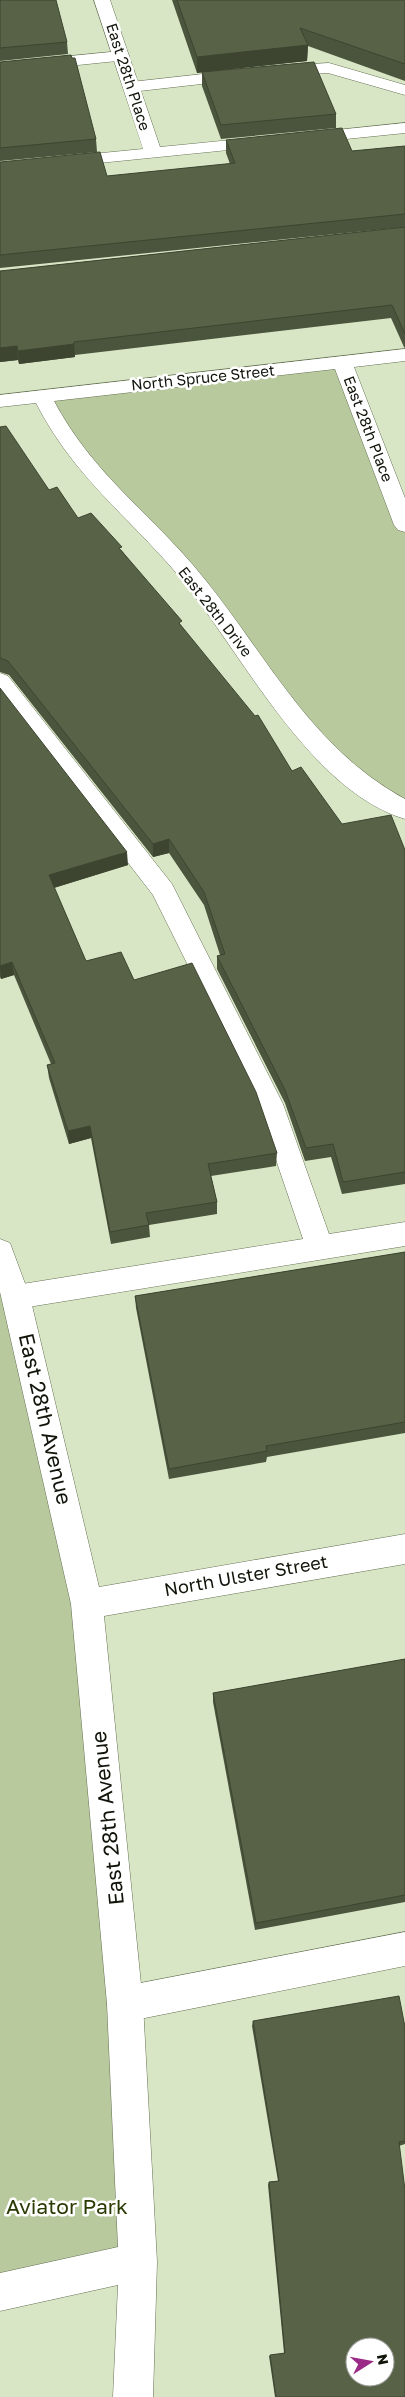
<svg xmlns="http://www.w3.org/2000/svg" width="405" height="2397" font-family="'Golos Text',sans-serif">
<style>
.green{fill:#b7c99d}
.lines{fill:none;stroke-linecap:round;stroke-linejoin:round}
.service-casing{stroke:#657054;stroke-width:1}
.minor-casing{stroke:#657054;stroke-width:1}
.service{fill:#fff;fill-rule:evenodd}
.minor{fill:#fff;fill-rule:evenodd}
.wall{fill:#4b543c}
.shaded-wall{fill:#3d4531}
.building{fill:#576246;stroke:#3d4531;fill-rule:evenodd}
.labels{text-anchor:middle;stroke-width:5;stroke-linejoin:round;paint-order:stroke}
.far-street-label{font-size:15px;fill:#101409;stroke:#fff}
.street-label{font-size:18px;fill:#101409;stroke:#fff}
.near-street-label{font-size:21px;fill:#101409;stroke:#fff}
.near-park-label{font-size:21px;fill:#2b3b04;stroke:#fff}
</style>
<rect width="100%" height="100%" fill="#d9e6c6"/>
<g class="green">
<polygon points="342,362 405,525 405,810 359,783 124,509 42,396"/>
<polygon points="0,1251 87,1604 138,2262 0,2292"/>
</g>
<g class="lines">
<defs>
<g id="service">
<polygon points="121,51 127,52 129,56 127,60 0,73 0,63"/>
<polygon points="329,63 405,85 405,95 328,73 279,76 273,75 271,71 273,67 279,66"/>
<polygon points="239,70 245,71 247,75 245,79 131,92 125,91 123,87 125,83 131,82"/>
<polygon points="0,673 8,676 172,884 283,1104 329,1234 405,1222 405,1246 16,1309 6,1306 2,1297 6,1288 16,1285 303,1239 257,1104 153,895 0,697"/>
<polygon points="405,1932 405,1966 125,2022 113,2016 107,2004 113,1992 125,1986"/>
</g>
<g id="minor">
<polygon points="94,0 110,0 160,147 262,137 268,138 271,142 268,146 0,173 0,163 143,149"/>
<polygon points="405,123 405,133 307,143 301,142 298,138 301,134 307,133"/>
<path d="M 405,349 L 405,361 L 354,367 L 405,498 L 405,532 L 398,530 L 394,525 L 335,369 L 54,401 C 92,472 143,507 193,565 C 264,648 306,745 405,799 L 405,819 C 308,790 240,649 178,575 C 126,514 74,477 36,403 L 0,407 L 0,395 Z"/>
<polygon points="0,1239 10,1243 30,1297 99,1587 405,1534 405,1564 104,1616 143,2004 157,2262 153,2397 113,2397 118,2285 0,2311 0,2273 118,2247 107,2004 71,1604 0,1292"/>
</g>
</defs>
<use href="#service" class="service-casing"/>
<use href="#minor" class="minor-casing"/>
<use href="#service" class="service"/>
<use href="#minor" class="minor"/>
</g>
<g class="wall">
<polygon points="0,0 67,42 68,54 0,61"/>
<polygon points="172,0 403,0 405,1 405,81 308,46 307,61 211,71 336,114 336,128 221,139 202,86 202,72 197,73"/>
<polygon points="0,62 96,139 97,152 0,161"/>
<polygon points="226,140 352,151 405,146 405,227 0,268 0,162 107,176 230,164 226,153"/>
<polygon points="405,227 405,348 404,347 391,318 75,355 75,357 19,364 18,360 0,362 0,271"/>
<polygon points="0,427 49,490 78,518 122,551 182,627 292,771 342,824 405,850 405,1184 342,1194 331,1157 305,1161 285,1103 217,969 217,956 220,955 204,905 169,853 153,857 9,675 0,672"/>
<polygon points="0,688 128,865 54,888 86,961 134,980 277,1153 276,1166 211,1176 217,1202 217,1214 149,1225 150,1237 111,1244 91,1138 69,1144 49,1078 47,1065 51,1064 14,975 1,979 0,977"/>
<polygon points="405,1252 405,1433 267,1457 266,1462 169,1479 136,1308 135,1296"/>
<polygon points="405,1659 405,1902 255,1930 213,1702 213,1693"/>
<polygon points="253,2021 405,2027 405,2144 399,2146 405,2397 275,2397 269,2356 284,2353 268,2185 269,2182 278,2181 252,2026"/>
</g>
<g class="shaded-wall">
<polygon points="308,45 307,61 197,73 197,57"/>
<polygon points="74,344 75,357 19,364 18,351"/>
<polygon points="17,346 18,360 0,362 0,348"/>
<polygon points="169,839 169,853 153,857 153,844"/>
<polygon points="127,852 128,865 50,889 49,875"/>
<polygon points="12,962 14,975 1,979 0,966"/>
<polygon points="90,1126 91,1138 69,1144 68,1131"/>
</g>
<g class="building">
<polygon points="0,0 56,0 67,42 0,48"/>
<polygon points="177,0 403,0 405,1 405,64 300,28 308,45 197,57"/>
<polygon points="71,55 72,58 75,58 96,139 0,148 0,62"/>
<polygon points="314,62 336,114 221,125 202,72"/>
<polygon points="342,128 352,151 405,146 405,214 0,255 0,162 100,152 107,176 235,163 226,140"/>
<polygon points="405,227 405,334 392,305 74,342 74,344 18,351 17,346 0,348 0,271"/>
<polygon points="6,426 49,490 57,487 78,518 91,513 122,547 119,548 182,621 179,623 255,716 258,715 292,771 301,767 342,824 391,815 405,850 405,1172 343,1182 333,1144 306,1148 285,1090 217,956 225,954 204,892 169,839 153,844 8,661 0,658 0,427"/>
<polygon points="0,688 127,852 49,875 86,961 121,952 134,980 192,963 256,1092 277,1153 208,1164 217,1202 146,1213 149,1225 110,1232 90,1126 68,1131 47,1065 55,1063 12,962 0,966"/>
<polygon points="405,1252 405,1422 266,1446 267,1451 169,1469 135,1296"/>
<polygon points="405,1659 405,1895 256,1923 213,1693"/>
<path d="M 399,1996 L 405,2027 L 405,2141 L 399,2142 L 405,2190 L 405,2397 L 276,2397 L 270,2355 L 285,2353 L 269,2182 L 279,2181 L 253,2021 ZM 355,2347 L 385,2347 L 385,2377 L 355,2377 Z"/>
</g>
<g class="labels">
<g class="far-street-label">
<text transform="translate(128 77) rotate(72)" y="5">East 28th Place</text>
<text transform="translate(203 378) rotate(-6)" y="5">North Spruce Street</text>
<text transform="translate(368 429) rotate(69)" y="5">East 28th Place</text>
<text transform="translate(215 612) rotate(52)" y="5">East 28th Drive</text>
</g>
<g class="street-label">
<text transform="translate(246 1576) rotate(-10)" y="6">North Ulster Street</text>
</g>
<g class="near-street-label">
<text transform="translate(45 1419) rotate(77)" y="7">East 28th Avenue</text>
<text transform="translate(108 1818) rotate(-96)" y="7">East 28th Avenue</text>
</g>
<g class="near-park-label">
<text x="67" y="2214">Aviator Park</text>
</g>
</g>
<g transform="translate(370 2362) rotate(79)"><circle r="24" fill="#ffffff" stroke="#9fa19d"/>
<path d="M0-4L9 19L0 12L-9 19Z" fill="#9a2987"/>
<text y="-8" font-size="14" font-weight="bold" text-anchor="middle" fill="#101409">N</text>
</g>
</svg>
